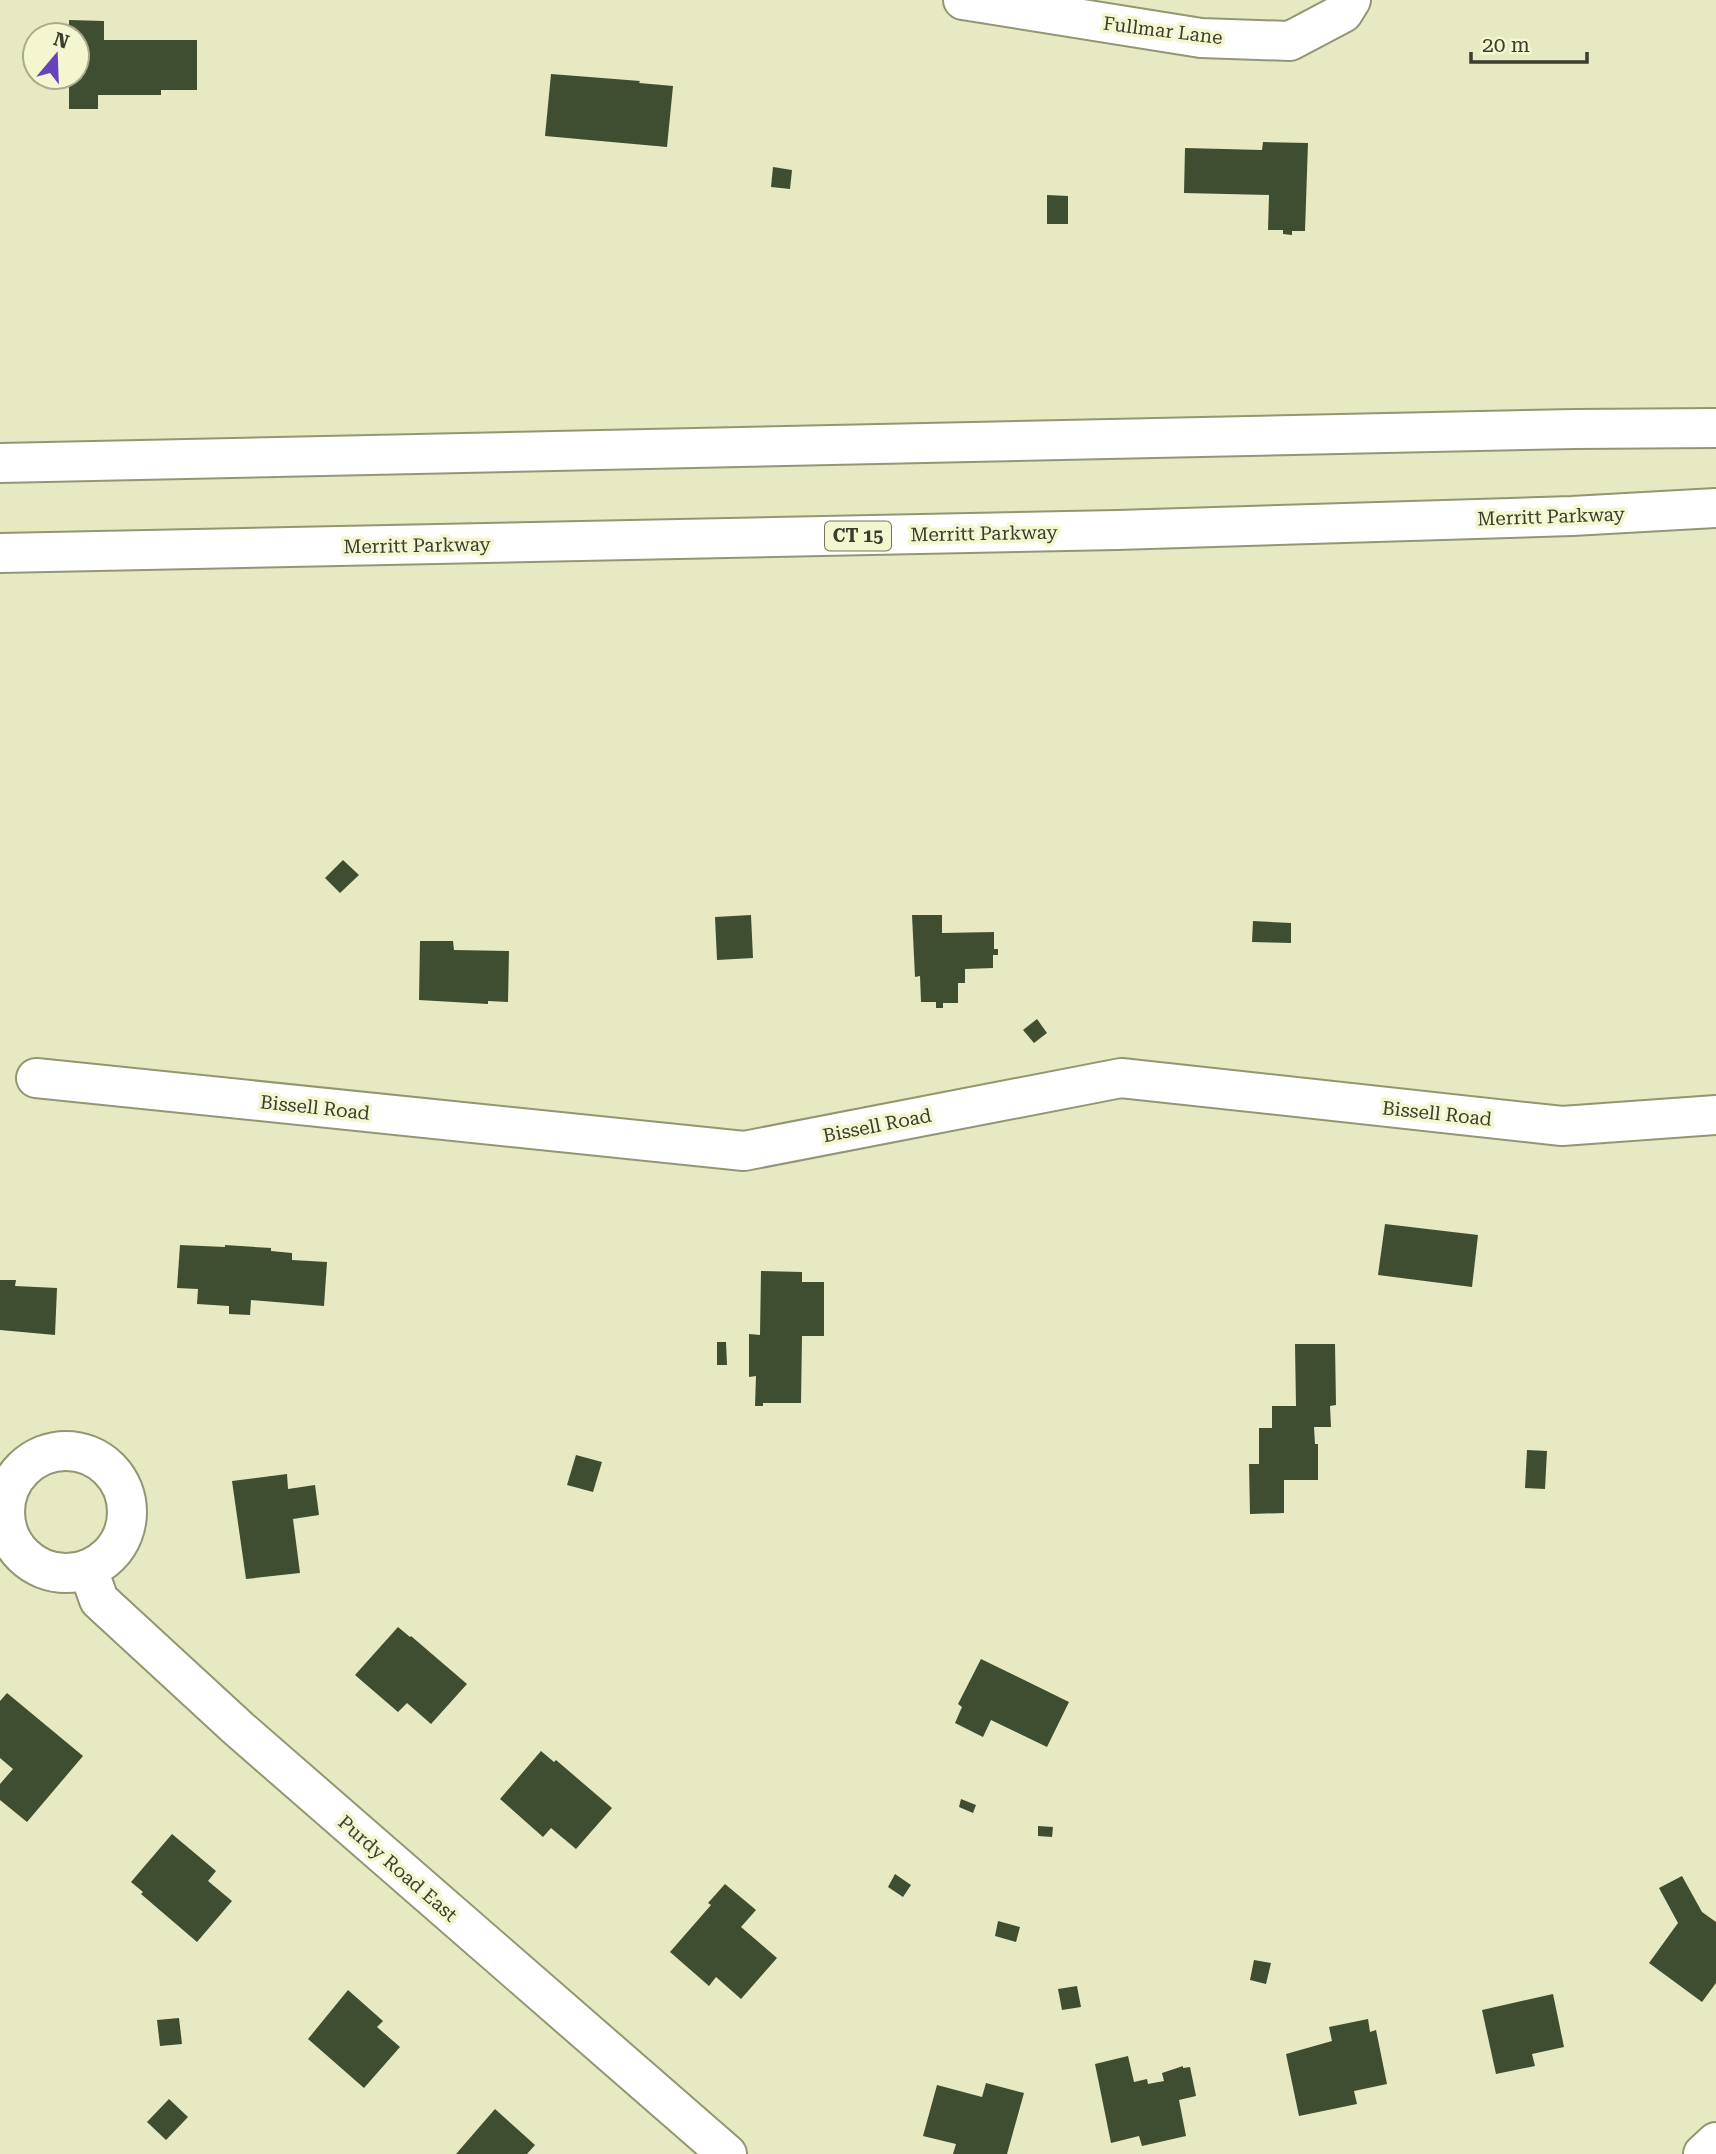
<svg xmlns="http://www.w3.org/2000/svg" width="1716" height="2154" font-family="'Roboto Serif',serif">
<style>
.building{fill:#3f4e31}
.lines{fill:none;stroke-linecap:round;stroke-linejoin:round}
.minor-casing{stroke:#939672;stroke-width:42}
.highway-casing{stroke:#939672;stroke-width:42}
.minor{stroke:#fff;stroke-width:38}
.highway{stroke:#fff;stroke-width:38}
.labels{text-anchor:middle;stroke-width:7;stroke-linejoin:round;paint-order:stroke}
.shield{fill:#f3f6cf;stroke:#73745e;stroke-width:2}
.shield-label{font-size:18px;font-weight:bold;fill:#3c3d2e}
.street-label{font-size:19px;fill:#3c3d2e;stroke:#f3f6cf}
</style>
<rect width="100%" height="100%" fill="#e6e9c2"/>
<g class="building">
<polygon points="69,20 104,21 104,40 197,40 197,90 161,90 161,95 98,95 98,109 69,109 69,77 77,77 77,35 69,35"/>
<polygon points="551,74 640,81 639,83 673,86 667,147 545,136"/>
<polygon points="1263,142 1308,143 1305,231 1292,231 1292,235 1283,234 1283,230 1268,230 1269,195 1184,193 1185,148 1262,150"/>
<polygon points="773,167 792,170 790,189 771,187"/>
<polygon points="1047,195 1068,196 1068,224 1047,224"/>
<polygon points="343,860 359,875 340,893 325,878"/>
<polygon points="751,915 753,958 717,960 715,917"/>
<polygon points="912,915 942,915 942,933 994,932 994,949 998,949 998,955 993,955 993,968 965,969 965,983 958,983 958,1003 943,1003 943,1008 936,1008 936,1002 921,1002 920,976 915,977"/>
<polygon points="1253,921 1291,923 1291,943 1252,942"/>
<polygon points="420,941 453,941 454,950 509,951 508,1002 488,1001 488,1004 419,1000"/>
<polygon points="1037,1019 1047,1033 1034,1043 1023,1030"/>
<polygon points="1385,1224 1478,1235 1472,1287 1378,1275"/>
<polygon points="180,1245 225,1247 225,1245 271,1248 271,1251 292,1253 292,1260 327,1262 324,1306 251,1300 250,1315 229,1314 229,1306 197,1304 198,1289 177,1288"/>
<polygon points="761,1271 802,1272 802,1282 824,1282 824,1336 802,1336 801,1403 763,1403 763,1406 755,1406 756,1376 749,1377 749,1334 760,1335"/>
<polygon points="0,1280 16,1280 15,1286 57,1288 55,1335 0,1330"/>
<polygon points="717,1342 726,1342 727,1365 717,1365"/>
<polygon points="1295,1344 1335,1344 1336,1405 1330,1406 1331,1427 1314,1427 1315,1444 1318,1444 1318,1480 1284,1480 1284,1513 1250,1514 1249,1464 1259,1464 1259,1428 1272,1428 1272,1406 1296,1406"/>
<polygon points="1527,1450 1547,1451 1545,1489 1525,1488"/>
<polygon points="576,1455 602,1462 593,1492 567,1485"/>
<polygon points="287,1474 288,1489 315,1485 319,1515 293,1519 300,1573 246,1579 232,1481"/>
<polygon points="398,1627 410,1637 411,1636 467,1684 431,1724 407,1703 398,1712 355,1675"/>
<polygon points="981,1659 1069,1702 1047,1747 991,1720 983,1737 955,1723 962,1707 958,1704"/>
<polygon points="7,1693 83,1756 27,1822 0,1800 0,1784 13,1769 0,1758 0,1701"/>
<polygon points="541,1751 554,1762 556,1760 612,1808 576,1849 551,1828 543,1837 500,1799"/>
<polygon points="961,1799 976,1805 973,1813 959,1807"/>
<polygon points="1038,1826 1053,1827 1052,1837 1038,1836"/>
<polygon points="172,1834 216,1871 208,1881 232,1901 197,1942 141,1894 143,1892 131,1882"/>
<polygon points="895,1874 911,1885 903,1897 888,1887"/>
<polygon points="1682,1876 1702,1912 1716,1922 1716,1983 1702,2002 1649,1963 1678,1923 1659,1888"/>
<polygon points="725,1884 756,1910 741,1927 777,1958 741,1999 716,1977 709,1986 670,1952 711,1905 708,1903"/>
<polygon points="998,1921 1020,1927 1016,1942 995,1936"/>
<polygon points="1254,1960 1271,1963 1266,1984 1250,1980"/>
<polygon points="1077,1986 1081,2007 1062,2010 1058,1989"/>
<polygon points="348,1990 383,2021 377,2027 400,2047 364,2088 308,2039"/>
<polygon points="1553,1994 1564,2047 1532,2054 1535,2066 1496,2074 1482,2010"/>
<polygon points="179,2018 182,2044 160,2046 157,2020"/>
<polygon points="1368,2019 1370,2032 1376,2030 1387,2084 1354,2091 1357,2104 1299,2116 1286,2054 1332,2041 1329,2027"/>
<polygon points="1128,2056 1134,2082 1147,2079 1148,2084 1164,2081 1162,2073 1183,2066 1183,2068 1190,2067 1196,2096 1179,2100 1186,2136 1142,2146 1139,2136 1111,2143 1095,2064"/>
<polygon points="986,2083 1024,2093 1007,2154 953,2154 956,2144 923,2136 937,2085 982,2097"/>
<polygon points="169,2099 188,2117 166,2140 147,2122"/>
<polygon points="495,2109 535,2145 527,2154 456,2154"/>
</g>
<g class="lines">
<defs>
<g id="minor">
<polyline points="963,0 1201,38 1290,41 1343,13 1351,0"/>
<polyline points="36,1078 744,1151 1121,1078 1562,1126 1716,1115"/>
<circle cx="66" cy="1512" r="61"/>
<polyline points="88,1569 99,1600 239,1729 727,2154"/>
<polyline points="1703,2154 1716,2142"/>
</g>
<g id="highway">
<polyline points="0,463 1575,429 1716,428"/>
<polyline points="0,553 1117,530 1572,516 1716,508"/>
</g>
</defs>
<use href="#minor" class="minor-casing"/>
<use href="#highway" class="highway-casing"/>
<use href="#minor" class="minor"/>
<use href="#highway" class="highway"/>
</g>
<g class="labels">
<rect class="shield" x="825" y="521.5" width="66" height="29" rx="5"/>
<g class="shield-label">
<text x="858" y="542">CT 15</text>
</g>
<g class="street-label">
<text transform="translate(1163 30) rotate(7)" y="7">Fullmar Lane</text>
<text transform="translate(1551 516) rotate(-2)" y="7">Merritt Parkway</text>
<text transform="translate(984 533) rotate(-1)" y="7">Merritt Parkway</text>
<text transform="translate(417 545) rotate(-1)" y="7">Merritt Parkway</text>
<text transform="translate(315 1107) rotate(6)" y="7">Bissell Road</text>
<text transform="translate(1437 1113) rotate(6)" y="7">Bissell Road</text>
<text transform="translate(877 1125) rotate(-11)" y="7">Bissell Road</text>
<text transform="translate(398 1868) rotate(41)" y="7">Purdy Road East</text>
</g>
</g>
<g transform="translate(56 56) rotate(19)"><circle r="33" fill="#f3f6cf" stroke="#aaac8f" stroke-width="2"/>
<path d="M0-5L12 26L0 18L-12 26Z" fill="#6443bb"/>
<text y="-10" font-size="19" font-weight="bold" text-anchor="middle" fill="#3c3d2e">N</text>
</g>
<path d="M1471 52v10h116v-10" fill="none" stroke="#3c3d2e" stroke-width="3.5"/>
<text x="1482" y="52" font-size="21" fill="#3c3d2e" stroke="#f3f6cf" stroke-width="5" paint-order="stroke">20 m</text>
</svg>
